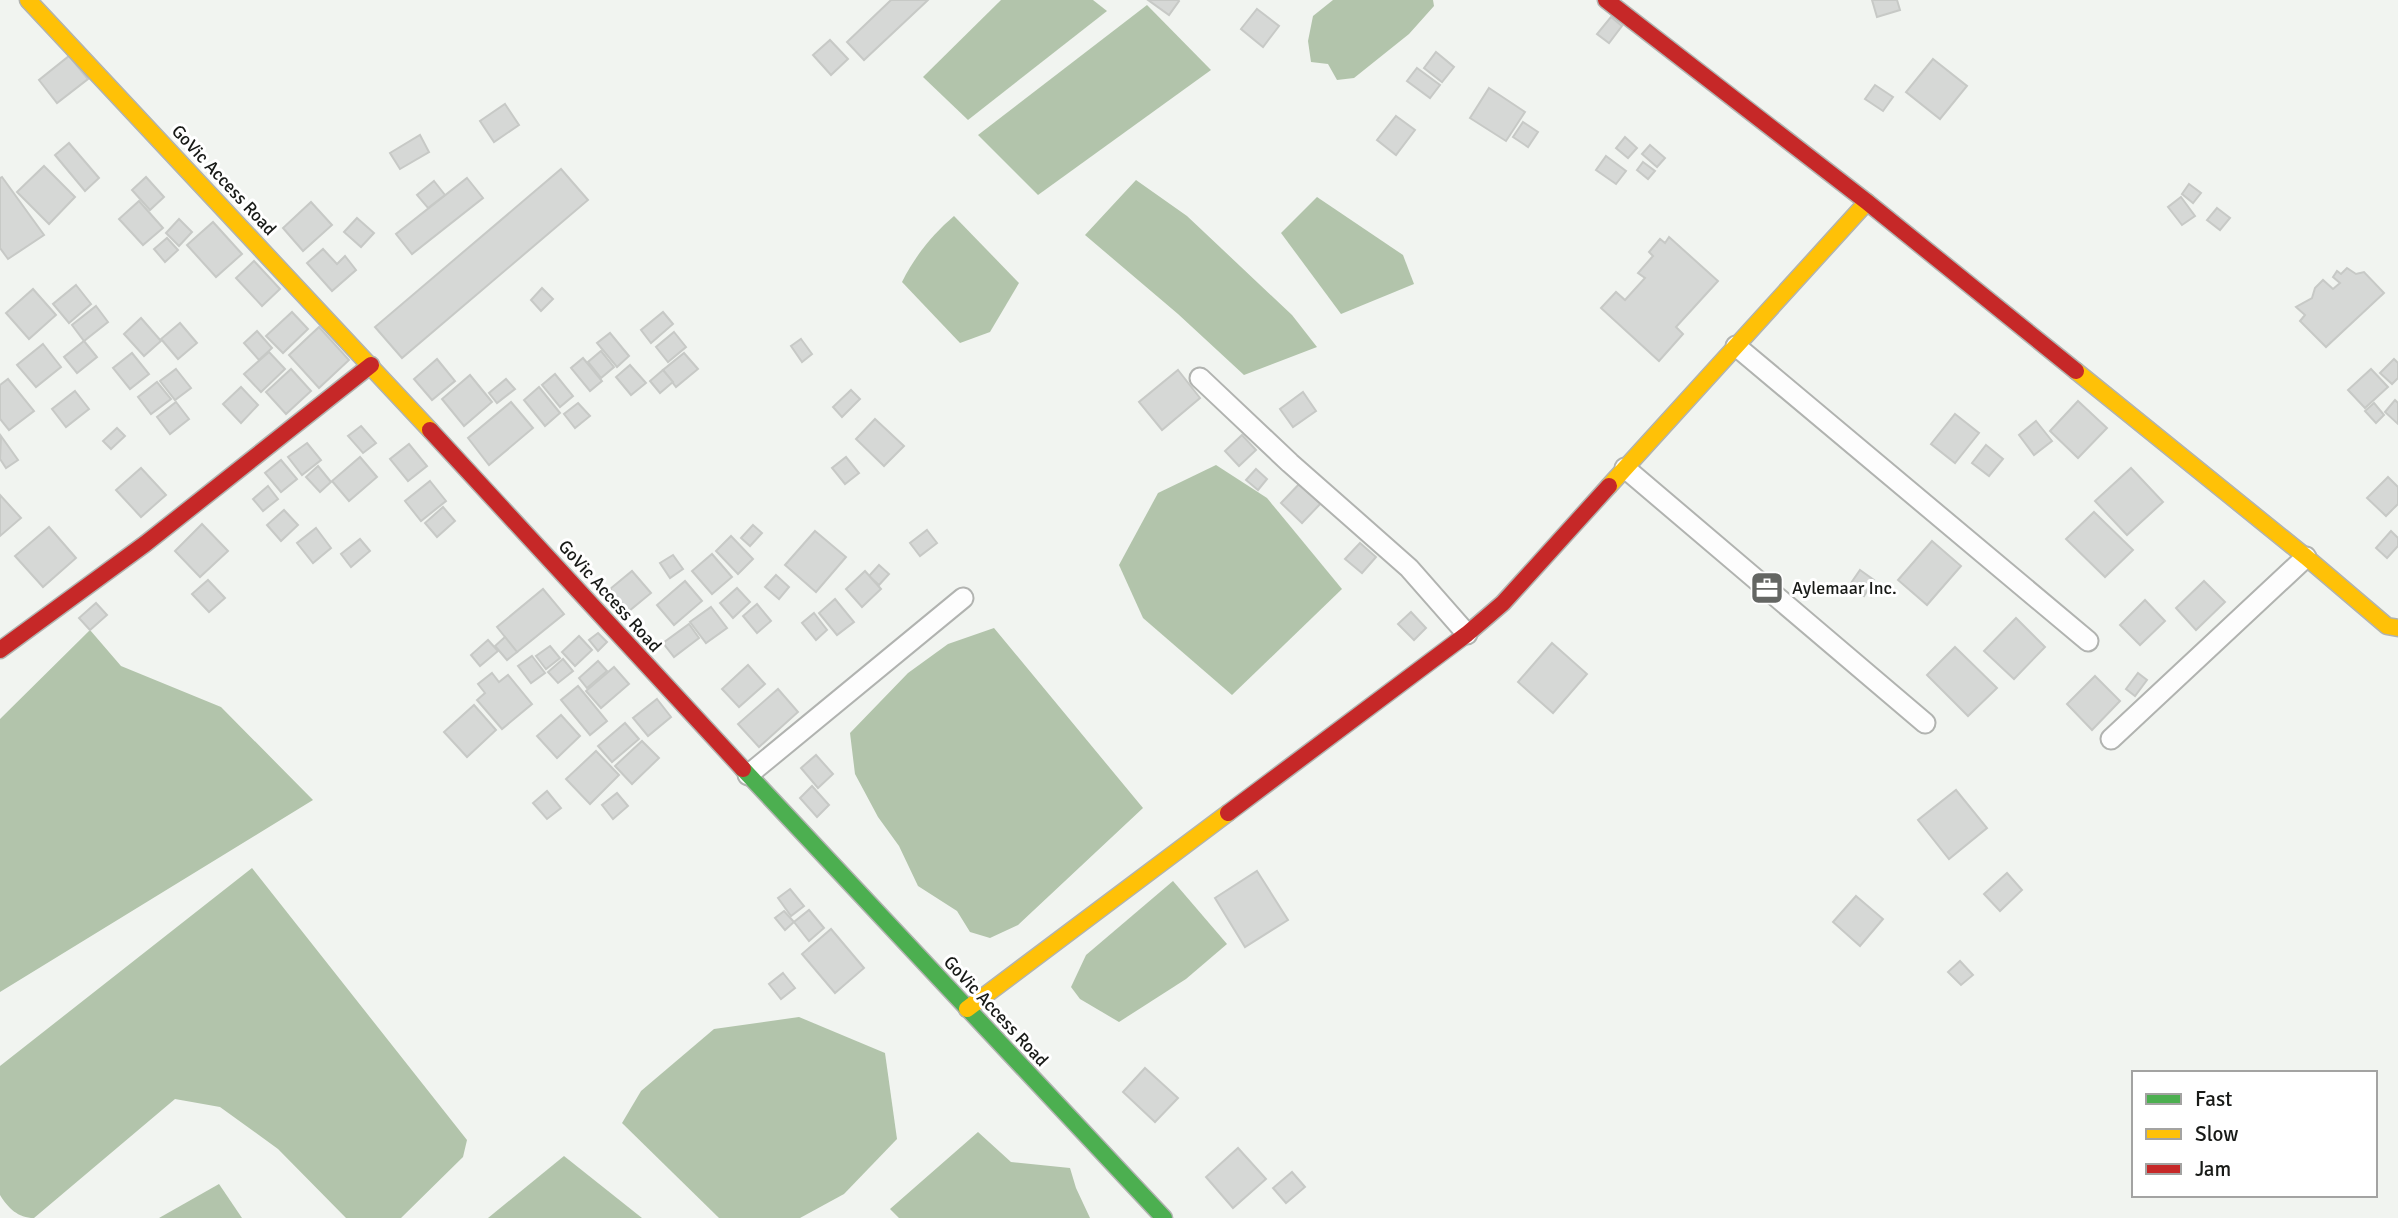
<svg xmlns="http://www.w3.org/2000/svg" width="2398" height="1218" font-family="Signika,sans-serif">
<style>
.water{fill:#b2c4ab}
.building{fill:#d6d8d6;stroke:#c7c9c6;stroke-width:2}
.lines{fill:none;stroke-linecap:round;stroke-linejoin:round}
.street-casing{stroke:#b1b3b0;stroke-width:23}
.fast-casing{stroke:#b1b3b0;stroke-width:19}
.slow-casing{stroke:#b1b3b0;stroke-width:19}
.jam-casing{stroke:#b1b3b0;stroke-width:19}
.street{stroke:#fdfdfd;stroke-width:19}
.fast{stroke:#4caf50;stroke-width:16}
.slow{stroke:#ffc107;stroke-width:16}
.jam{stroke:#c62828;stroke-width:16}
.labels{text-anchor:middle;stroke-width:6;stroke-linejoin:round;paint-order:stroke}
.street-label{font-size:18px;fill:#181a17;stroke:#fff}
.poi-label{font-size:18px;fill:#181a17;stroke:#fff;text-anchor:start}
</style>
<rect width="100%" height="100%" fill="#f1f4f0"/>
<g class="water">
<polygon points="1001,0 1093,0 1107,11 968,120 923,77"/>
<polygon points="1333,0 1433,0 1434,6 1409,34 1354,78 1337,80 1328,64 1311,62 1308,41 1313,16"/>
<polygon points="1147,5 1211,70 1038,195 978,135"/>
<polygon points="1136,180 1187,216 1292,315 1317,347 1244,375 1178,314 1085,235"/>
<polygon points="1317,197 1403,255 1414,284 1341,314 1281,233"/>
<path d="M 954,216 L 1019,283 L 990,332 L 960,343 L 902,282 C 915,256 932,235 954,216 Z"/>
<polygon points="1216,465 1267,498 1342,589 1232,695 1143,618 1119,565 1158,493"/>
<polygon points="994,628 1143,808 1018,925 990,938 970,932 957,911 918,886 899,846 878,817 855,774 850,733 908,673 948,644"/>
<polygon points="90,630 121,666 221,707 313,800 0,992 0,719"/>
<path d="M 252,868 L 467,1140 L 463,1157 L 401,1218 L 346,1218 L 278,1149 L 220,1107 L 175,1099 L 34,1218 C 18,1218 8,1208 0,1195 L 0,1066 Z"/>
<polygon points="1173,881 1227,944 1186,979 1119,1022 1080,999 1071,987 1086,955"/>
<polygon points="799,1017 885,1053 897,1139 844,1194 800,1218 719,1218 622,1123 641,1091 714,1029"/>
<polygon points="978,1132 1011,1162 1070,1168 1076,1188 1090,1218 899,1218 890,1209"/>
<polygon points="564,1156 642,1218 488,1218"/>
<polygon points="219,1184 242,1218 159,1218"/>
</g>
<g class="building">
<polygon points="891,0 928,0 864,60 847,42"/>
<polygon points="1148,0 1178,0 1179,1 1169,15"/>
<polygon points="1872,0 1897,0 1900,10 1877,17"/>
<polygon points="1257,9 1279,26 1263,47 1241,29"/>
<polygon points="1611,17 1622,26 1609,43 1597,34"/>
<polygon points="830,40 848,59 831,75 813,55"/>
<polygon points="1436,52 1454,67 1442,82 1424,68"/>
<polygon points="69,56 88,79 57,103 39,80"/>
<polygon points="1933,59 1967,86 1940,119 1906,92"/>
<polygon points="1417,68 1440,85 1430,98 1407,81"/>
<polygon points="1875,85 1893,97 1883,111 1865,99"/>
<polygon points="1489,88 1525,112 1506,141 1470,118"/>
<polygon points="505,104 519,125 494,142 480,121"/>
<polygon points="1396,116 1415,130 1396,155 1377,140"/>
<polygon points="1523,122 1538,132 1528,147 1513,137"/>
<polygon points="420,135 429,152 400,169 390,153"/>
<polygon points="1625,137 1637,148 1628,158 1616,148"/>
<polygon points="69,143 99,178 85,191 55,155"/>
<polygon points="1650,145 1665,158 1657,167 1642,154"/>
<polygon points="1606,156 1626,171 1616,184 1596,170"/>
<polygon points="1643,162 1655,171 1648,179 1637,170"/>
<polygon points="44,166 75,197 49,224 17,192"/>
<polygon points="561,169 588,200 402,358 375,327"/>
<polygon points="2,177 44,235 8,259 0,248 0,178"/>
<polygon points="146,177 164,197 150,210 132,190"/>
<polygon points="467,178 483,198 412,254 396,234"/>
<polygon points="434,181 445,195 428,208 417,195"/>
<polygon points="2189,184 2201,193 2193,203 2182,194"/>
<polygon points="2181,197 2195,216 2182,225 2168,207"/>
<polygon points="139,201 163,228 143,245 119,219"/>
<polygon points="311,202 332,225 303,251 283,228"/>
<polygon points="2217,208 2230,218 2220,230 2207,220"/>
<polygon points="357,218 374,233 361,247 344,232"/>
<polygon points="179,219 192,232 179,246 166,233"/>
<polygon points="213,222 242,254 216,277 187,245"/>
<polygon points="1669,237 1718,281 1676,327 1683,334 1659,361 1601,308 1616,292 1625,300 1645,278 1638,273 1653,256 1649,252 1660,239 1665,243"/>
<polygon points="167,238 178,250 165,262 154,249"/>
<polygon points="323,249 337,264 345,256 356,270 332,291 307,263"/>
<polygon points="254,261 280,289 262,306 236,278"/>
<polygon points="2347,268 2356,274 2364,272 2384,293 2326,347 2300,321 2305,315 2296,307 2312,298 2315,288 2323,280 2333,289 2340,283 2333,277 2337,271 2341,274"/>
<polygon points="76,285 91,304 69,323 53,304"/>
<polygon points="542,288 553,299 541,311 531,300"/>
<polygon points="33,289 56,315 29,339 6,313"/>
<polygon points="96,306 108,322 84,341 72,325"/>
<polygon points="292,312 308,329 283,353 266,336"/>
<polygon points="663,312 673,324 651,343 641,330"/>
<polygon points="141,318 161,341 144,356 124,334"/>
<polygon points="180,323 197,343 178,359 161,339"/>
<polygon points="319,327 349,360 319,388 289,355"/>
<polygon points="257,331 272,348 259,360 244,343"/>
<polygon points="674,332 686,347 668,362 656,347"/>
<polygon points="610,333 629,356 617,367 597,343"/>
<polygon points="801,339 812,354 802,362 791,346"/>
<polygon points="84,341 97,357 77,373 64,357"/>
<polygon points="43,344 61,367 36,387 17,365"/>
<polygon points="601,351 614,367 601,378 588,362"/>
<polygon points="269,352 285,369 261,392 244,374"/>
<polygon points="132,353 149,374 130,389 113,368"/>
<polygon points="684,353 698,369 676,387 663,370"/>
<polygon points="583,358 602,381 590,391 571,368"/>
<polygon points="437,359 455,381 432,400 414,379"/>
<polygon points="2394,359 2398,363 2398,378 2392,384 2380,373"/>
<polygon points="630,365 646,383 631,395 616,377"/>
<polygon points="176,369 191,388 175,400 160,381"/>
<polygon points="291,369 311,391 286,414 266,392"/>
<polygon points="2371,369 2388,387 2365,408 2348,390"/>
<polygon points="663,370 673,382 660,393 650,381"/>
<polygon points="1178,370 1200,398 1162,430 1139,402"/>
<polygon points="555,374 573,396 560,407 542,385"/>
<polygon points="470,375 492,402 464,426 442,399"/>
<polygon points="8,379 34,411 9,430 0,419 0,385"/>
<polygon points="506,379 515,389 497,403 489,393"/>
<polygon points="157,382 171,399 151,414 138,397"/>
<polygon points="241,387 258,405 241,423 223,404"/>
<polygon points="539,387 560,413 545,426 524,400"/>
<polygon points="851,390 860,399 842,417 833,407"/>
<polygon points="75,391 89,409 66,427 52,409"/>
<polygon points="1303,392 1316,411 1293,427 1280,409"/>
<polygon points="2395,400 2398,403 2398,424 2385,412"/>
<polygon points="2078,401 2107,428 2078,458 2050,431"/>
<polygon points="176,402 189,419 170,434 157,417"/>
<polygon points="511,402 533,428 489,465 468,438"/>
<polygon points="578,403 590,416 575,428 564,414"/>
<polygon points="2374,403 2384,415 2376,423 2365,411"/>
<polygon points="1955,414 1979,433 1955,463 1931,444"/>
<polygon points="875,419 904,446 884,466 856,439"/>
<polygon points="2036,421 2052,441 2034,455 2019,435"/>
<polygon points="361,426 376,443 363,453 348,436"/>
<polygon points="117,428 125,436 111,449 103,441"/>
<polygon points="1242,435 1256,450 1239,466 1225,451"/>
<polygon points="1,436 18,460 6,468 0,459"/>
<polygon points="307,443 321,460 302,475 288,457"/>
<polygon points="409,444 427,466 408,481 390,459"/>
<polygon points="1986,445 2003,459 1989,476 1972,463"/>
<polygon points="360,457 377,477 349,501 332,481"/>
<polygon points="846,457 859,473 845,484 832,468"/>
<polygon points="281,460 297,479 281,492 265,473"/>
<polygon points="318,466 331,482 320,492 306,477"/>
<polygon points="141,468 166,495 141,517 116,490"/>
<polygon points="2131,468 2163,502 2127,535 2095,501"/>
<polygon points="1256,469 1267,479 1258,490 1246,480"/>
<polygon points="2388,477 2398,487 2398,504 2386,516 2367,498"/>
<polygon points="1303,480 1324,500 1302,523 1281,503"/>
<polygon points="430,481 446,501 421,521 405,501"/>
<polygon points="268,486 278,499 263,511 253,499"/>
<polygon points="0,495 21,518 0,536"/>
<polygon points="443,507 455,521 437,537 425,523"/>
<polygon points="284,510 298,525 281,541 267,525"/>
<polygon points="2094,512 2133,550 2105,577 2066,539"/>
<polygon points="202,524 228,551 200,577 175,551"/>
<polygon points="753,525 762,533 750,546 741,538"/>
<polygon points="49,527 76,558 43,587 15,556"/>
<polygon points="316,528 331,548 313,563 297,543"/>
<polygon points="927,530 937,543 920,556 910,543"/>
<polygon points="815,531 846,557 816,592 785,565"/>
<polygon points="2391,531 2398,538 2398,546 2387,558 2376,548"/>
<polygon points="731,536 753,559 738,574 716,551"/>
<polygon points="360,539 370,551 351,567 341,554"/>
<polygon points="1932,541 1961,566 1927,605 1898,580"/>
<polygon points="1360,543 1376,557 1362,573 1345,559"/>
<polygon points="712,554 732,577 712,594 692,571"/>
<polygon points="673,555 683,569 670,578 660,563"/>
<polygon points="879,565 889,574 879,585 869,576"/>
<polygon points="1860,570 1874,580 1864,596 1849,586"/>
<polygon points="632,571 651,593 629,611 610,589"/>
<polygon points="865,571 881,589 862,607 846,589"/>
<polygon points="776,575 789,587 779,599 765,587"/>
<polygon points="208,580 225,598 209,612 192,594"/>
<polygon points="685,581 702,601 674,625 657,605"/>
<polygon points="2204,581 2225,602 2196,630 2176,608"/>
<polygon points="737,588 750,602 733,618 720,603"/>
<polygon points="543,589 564,614 517,652 497,627"/>
<polygon points="835,599 854,622 837,635 819,613"/>
<polygon points="2145,600 2165,621 2140,645 2120,625"/>
<polygon points="96,603 107,615 90,630 79,618"/>
<polygon points="757,604 771,621 757,633 743,616"/>
<polygon points="711,607 727,628 706,643 690,622"/>
<polygon points="1411,612 1426,628 1414,640 1398,624"/>
<polygon points="814,613 827,630 816,640 802,623"/>
<polygon points="2016,618 2045,647 2014,679 1984,651"/>
<polygon points="689,624 699,638 674,657 663,643"/>
<polygon points="598,633 607,642 598,651 589,640"/>
<polygon points="579,636 592,650 575,666 562,652"/>
<polygon points="505,637 517,652 507,660 495,646"/>
<polygon points="488,640 498,651 480,666 471,655"/>
<polygon points="1552,643 1587,674 1553,713 1518,682"/>
<polygon points="550,646 560,658 546,669 536,656"/>
<polygon points="1955,647 1997,688 1968,716 1927,675"/>
<polygon points="532,656 545,673 531,683 518,666"/>
<polygon points="563,659 573,671 558,683 548,672"/>
<polygon points="598,661 607,671 587,688 579,678"/>
<polygon points="748,665 765,684 739,707 722,689"/>
<polygon points="614,667 629,684 601,708 586,691"/>
<polygon points="492,673 499,682 508,675 532,704 502,729 477,700 485,693 478,684"/>
<polygon points="2138,673 2147,680 2135,696 2126,689"/>
<polygon points="2095,676 2120,701 2092,730 2067,704"/>
<polygon points="578,686 607,721 590,735 561,700"/>
<polygon points="778,689 798,712 759,747 738,724"/>
<polygon points="657,699 671,717 648,736 633,718"/>
<polygon points="474,705 496,730 467,757 444,732"/>
<polygon points="561,715 580,736 557,758 537,736"/>
<polygon points="625,723 639,739 612,762 598,746"/>
<polygon points="642,741 659,758 632,784 615,766"/>
<polygon points="596,751 619,775 590,804 566,779"/>
<polygon points="816,755 833,774 818,788 801,768"/>
<polygon points="812,786 829,805 817,817 800,798"/>
<polygon points="1956,790 1987,828 1949,859 1918,820"/>
<polygon points="547,791 561,808 547,819 533,803"/>
<polygon points="617,793 628,806 613,819 602,805"/>
<polygon points="1257,871 1288,920 1245,947 1215,898"/>
<polygon points="2007,873 2022,890 2000,911 1984,894"/>
<polygon points="790,889 804,906 791,916 778,898"/>
<polygon points="1856,896 1883,919 1860,946 1833,922"/>
<polygon points="809,910 824,928 809,941 794,922"/>
<polygon points="784,911 794,922 785,930 775,918"/>
<polygon points="831,929 864,968 835,993 802,954"/>
<polygon points="1960,961 1973,975 1961,985 1948,972"/>
<polygon points="783,973 795,988 781,999 769,984"/>
<polygon points="1145,1068 1178,1098 1155,1122 1123,1092"/>
<polygon points="1238,1148 1266,1179 1233,1208 1206,1177"/>
<polygon points="1292,1172 1305,1187 1286,1203 1273,1188"/>
</g>
<g class="lines">
<defs>
<g id="street">
<polyline points="1736,346 2088,641"/>
<polyline points="1200,378 1290,463 1409,568 1467,634"/>
<polyline points="1625,468 1925,723"/>
<polyline points="2111,739 2306,557"/>
<polyline points="748,775 963,598"/>
</g>
<polyline id="fast" points="743,769 1164,1218"/>
<g id="slow">
<polyline points="28,0 430,430"/>
<polyline points="2076,371 2306,557 2387,626 2398,628"/>
<polyline points="1609,486 1867,202"/>
<polyline points="967,1009 1228,813"/>
</g>
<g id="jam">
<polyline points="1606,0 1867,202 2076,371"/>
<polyline points="430,430 743,769"/>
<polyline points="0,650 145,544 371,365"/>
<polyline points="1228,813 1467,634 1503,603 1609,486"/>
</g>
</defs>
<use href="#street" class="street-casing"/>
<use href="#fast" class="fast-casing"/>
<use href="#slow" class="slow-casing"/>
<use href="#jam" class="jam-casing"/>
<use href="#street" class="street"/>
<use href="#fast" class="fast"/>
<use href="#slow" class="slow"/>
<use href="#jam" class="jam"/>
</g>
<defs>
<symbol id="office-square" viewBox="-11 -11 22 22"><rect x="-9" y="-9" width="18" height="18" rx="4" fill="#646663" stroke="#fff"/><path d="M-6-3h4V-5.5h4V-3h4V5H-6ZM-1-4.5V-3h2v-1.5ZM-6 0V1H6V0Z" fill="#fff"/></symbol>
</defs>
<g fill-rule="evenodd">
<use href="#office-square" x="1748" y="569" width="38" height="38"/>
</g>
<g class="labels">
<g class="street-label">
<text transform="translate(224 180) rotate(47)" y="6">GoVic Access Road</text>
<text transform="translate(610 596) rotate(48)" y="6">GoVic Access Road</text>
<text transform="translate(996 1011) rotate(47)" y="6">GoVic Access Road</text>
</g>
<g class="poi-label">
<text x="1792" y="594">Aylemaar Inc.</text>
</g>
</g>
<rect x="2132" y="1071" width="245" height="126" fill="#ffffff" stroke="#a3a3a2" stroke-width="2"/>
<rect x="2146" y="1094" width="35" height="10" fill="#4caf50" stroke="#a3a3a2" stroke-width="2"/>
<text x="2195" y="1106" font-size="21" fill="#181a17">Fast</text>
<rect x="2146" y="1129" width="35" height="10" fill="#ffc107" stroke="#a3a3a2" stroke-width="2"/>
<text x="2195" y="1141" font-size="21" fill="#181a17">Slow</text>
<rect x="2146" y="1164" width="35" height="10" fill="#c62828" stroke="#a3a3a2" stroke-width="2"/>
<text x="2195" y="1176" font-size="21" fill="#181a17">Jam</text>
</svg>
